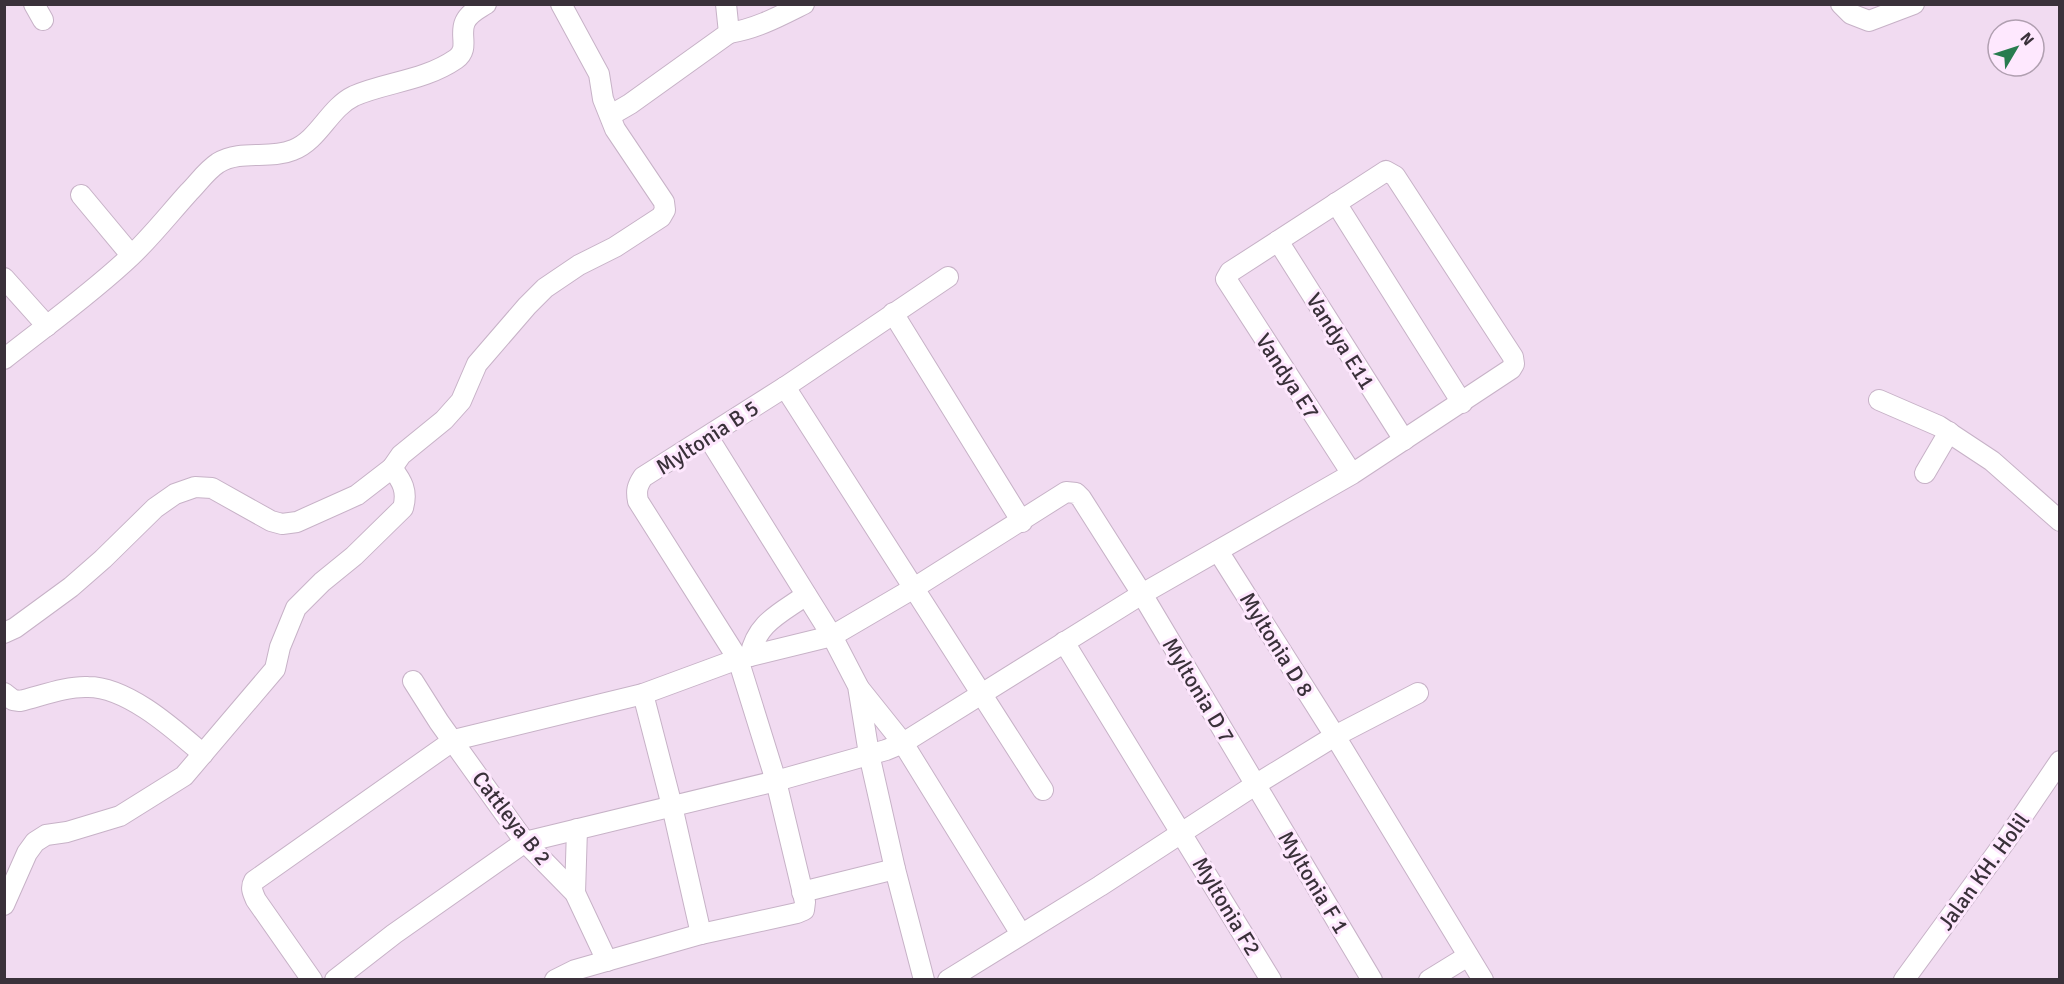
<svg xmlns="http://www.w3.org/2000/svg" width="2064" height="984" font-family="Signika,sans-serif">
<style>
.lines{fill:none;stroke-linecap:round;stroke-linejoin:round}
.minor-casing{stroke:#c7b2c7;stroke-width:22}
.minor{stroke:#fff;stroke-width:20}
.labels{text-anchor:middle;stroke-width:6;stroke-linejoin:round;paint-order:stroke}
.street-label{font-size:22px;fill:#3a313a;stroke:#fee8fe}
</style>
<rect width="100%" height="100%" fill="#f1dbf1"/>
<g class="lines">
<defs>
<g id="minor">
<polyline points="34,4 43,20"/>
<polyline points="1841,4 1851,14 1869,21 1914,4"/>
<path d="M 729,33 C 756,29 780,16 804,4"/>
<polyline points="611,115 630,104 729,33 726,4"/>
<polyline points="81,195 131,255"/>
<polyline points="1336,203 1462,403"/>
<polyline points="1278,241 1404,440"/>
<polyline points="4,278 47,326"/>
<polyline points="893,313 1022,522"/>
<path d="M 4,359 C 47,325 92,293 131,256 C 152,236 170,213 189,192 C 199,182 206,171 218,163 C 242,149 269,160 293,150 C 319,140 329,108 354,96 C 386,82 424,81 456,59 C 470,49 459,35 465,22 C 469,13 478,9 486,4"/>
<polyline points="785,387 1043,790"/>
<polyline points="1879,400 1939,426 1992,461 2060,521"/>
<polyline points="708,437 832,636 858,686 869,754 895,869 924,980"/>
<polyline points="1925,473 1949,432"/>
<polyline points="1218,551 1335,736 1483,980"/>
<polyline points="4,633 15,628 71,587 103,559 155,508 175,494 195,487 212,488 271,521 282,524 297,522 357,495 392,468"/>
<polyline points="1064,642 1271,980"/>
<path d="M 750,656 C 757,622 780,614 806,595"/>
<polyline points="413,681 439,722 525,842 575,893 607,961"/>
<polyline points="859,688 903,743 1021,934"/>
<path d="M 4,693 L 13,700 L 20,701 C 41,696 67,686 88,687 C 128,687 175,730 203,754"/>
<polyline points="643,694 672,806 701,934"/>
<polyline points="802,892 895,869"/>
<polyline points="575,893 577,829"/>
<path d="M 4,905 L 27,853 L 35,842 L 46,835 L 67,832 L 120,816 L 184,776 L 275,669 L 280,647 L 296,608 L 322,582 L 354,556 L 403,508 C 408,491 402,481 392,468 L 401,455 L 444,420 L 461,401 L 477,364 L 527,306 L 545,288 L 579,265 L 615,247 L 661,217 L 665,210 L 664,202 L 615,129 L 603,99 L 599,74 L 561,4"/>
<path d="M 312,980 L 256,900 C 253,893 250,888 254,881 L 454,740 L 643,694 L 738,659 L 832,636 L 914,588 L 1066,492 L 1076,493 L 1081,498 L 1142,594 L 1372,980"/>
<polyline points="335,980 394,934 525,842 776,781 886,750 903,743 1142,594 1352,474 1511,369 1514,364 1513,357 1395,176 1386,171 1230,272 1226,279 1352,474"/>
<path d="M 555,980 L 575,970 L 701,934 L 797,913 L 804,910 L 805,902 L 776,781 L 738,659 L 638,501 C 636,491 637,486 643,477 L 785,387 L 948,277"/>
<polyline points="948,980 1100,886 1255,785 1335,736 1418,693"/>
<polyline points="1429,980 1468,956"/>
<polyline points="1904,980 2007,839 2060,761"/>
</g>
</defs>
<use href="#minor" class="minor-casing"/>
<use href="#minor" class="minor"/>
</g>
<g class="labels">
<g class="street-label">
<text transform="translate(1341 341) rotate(58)" y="8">Vandya E11</text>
<text transform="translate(1288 376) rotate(57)" y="8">Vandya E7</text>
<text transform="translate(707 437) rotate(-33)" y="8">Myltonia B 5</text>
<text transform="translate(1277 644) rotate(58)" y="8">Myltonia D 8</text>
<text transform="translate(1199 690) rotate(59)" y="8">Myltonia D 7</text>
<text transform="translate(512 818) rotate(52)" y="8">Cattleya B 2</text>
<text transform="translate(1983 871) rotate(-54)" y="8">Jalan KH. Holil</text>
<text transform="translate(1314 882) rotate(59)" y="8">Myltonia F 1</text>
<text transform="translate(1227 906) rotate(59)" y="8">Myltonia F2</text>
</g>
</g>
<rect width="2064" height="984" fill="none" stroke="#3a313a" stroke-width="12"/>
<g transform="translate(2016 48) rotate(51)"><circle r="28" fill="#fee8fe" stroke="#b09fb0" stroke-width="1.5"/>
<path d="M0-4.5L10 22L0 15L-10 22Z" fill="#287c4f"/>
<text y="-9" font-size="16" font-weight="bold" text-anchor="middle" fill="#3a313a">N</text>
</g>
</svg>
